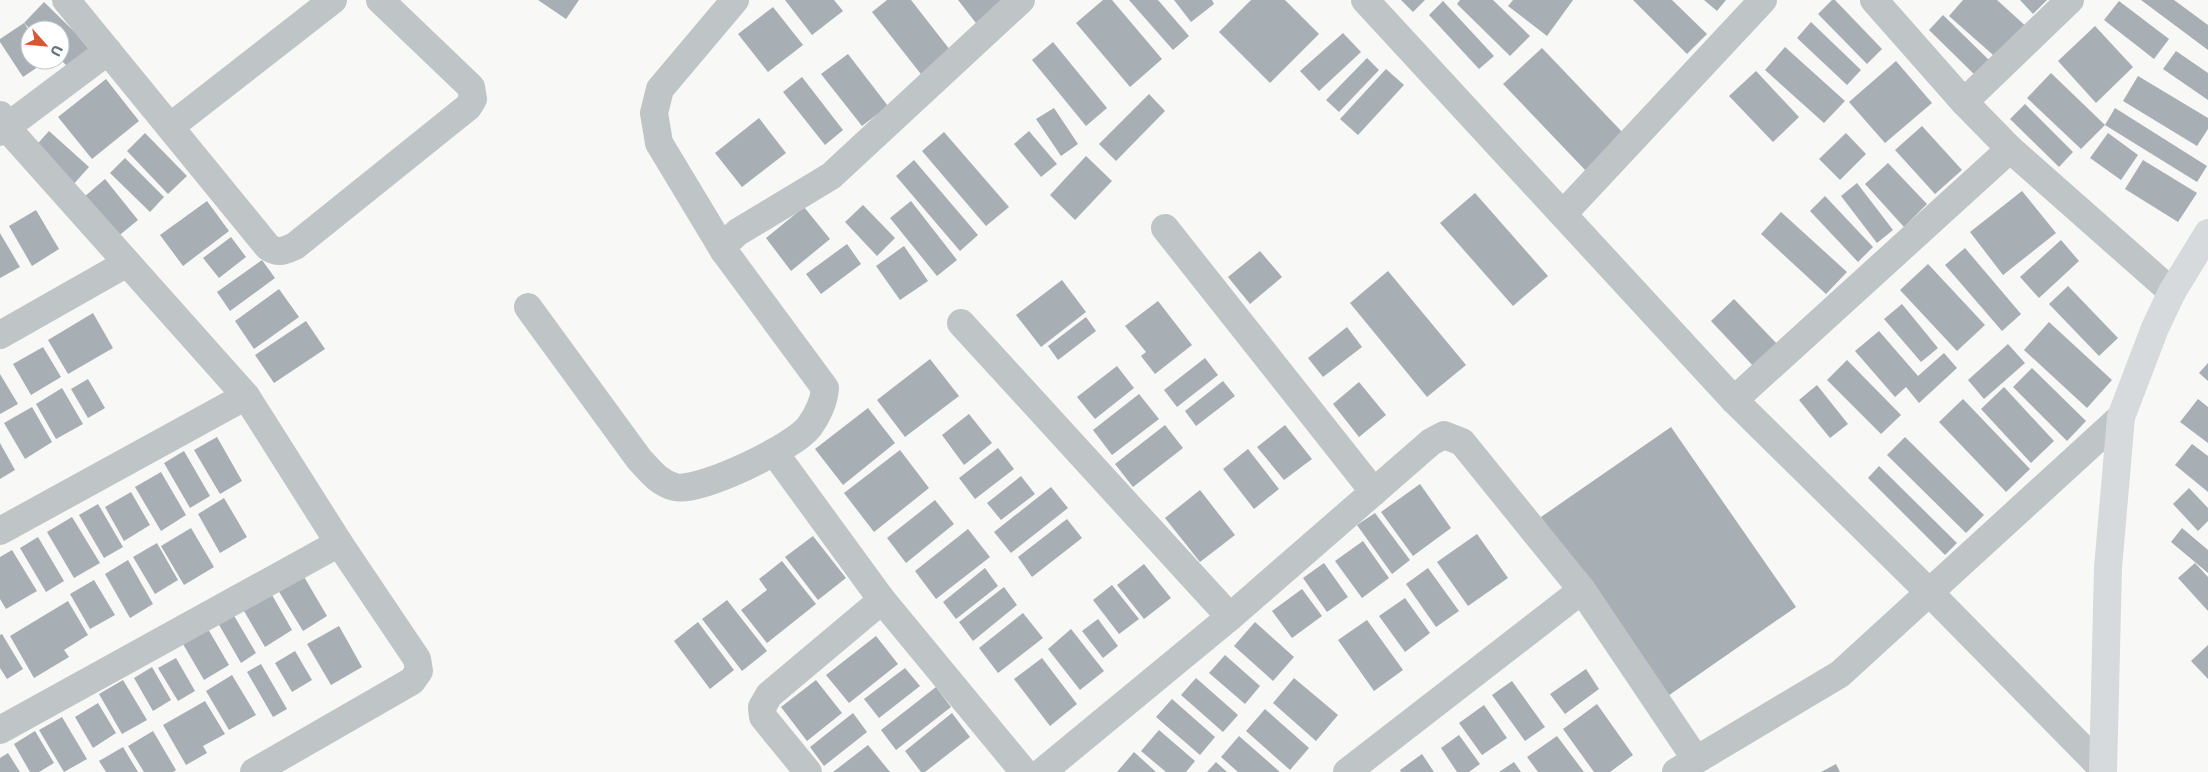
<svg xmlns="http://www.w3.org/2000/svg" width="2208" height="772" font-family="Commissioner,sans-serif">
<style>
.building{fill:#a7afb4}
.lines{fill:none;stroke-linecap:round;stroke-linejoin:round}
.minor{stroke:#bfc4c7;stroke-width:28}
.secondary{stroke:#d6dadd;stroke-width:28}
</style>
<rect width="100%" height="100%" fill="#f8f8f6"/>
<g class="building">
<polygon points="538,0 579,0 566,19"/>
<polygon points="785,0 834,0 843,11 812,35"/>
<polygon points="887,0 911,0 954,55 924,78 872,12"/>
<polygon points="958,0 1000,0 1002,2 976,23"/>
<polygon points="1103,0 1112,0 1162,59 1130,87 1076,23"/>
<polygon points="1129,0 1158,0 1189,36 1173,50"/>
<polygon points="1174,0 1212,0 1214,4 1191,22"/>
<polygon points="1251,0 1285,0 1319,34 1270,83 1219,32"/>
<polygon points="1401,0 1425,0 1413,12"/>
<polygon points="1460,0 1493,0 1530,36 1510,56 1457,4"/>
<polygon points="1513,0 1573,0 1547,36 1508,6"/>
<polygon points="1633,0 1672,0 1707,34 1687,54"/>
<polygon points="1704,0 1726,0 1717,11"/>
<polygon points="1832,0 1835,0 1882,49 1867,64 1818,14"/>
<polygon points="1963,0 1997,0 2029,29 2001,62 1949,16"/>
<polygon points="2020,0 2047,0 2033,14"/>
<polygon points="2141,0 2174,0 2208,25 2208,50"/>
<polygon points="1443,1 1494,56 1479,69 1429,15"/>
<polygon points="2119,1 2169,39 2154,59 2104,20"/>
<polygon points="44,2 91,48 70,69 60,59 60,30 31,30 24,23"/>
<polygon points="773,7 803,45 768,72 738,34"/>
<polygon points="1943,15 1992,63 1978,78 1929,30"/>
<polygon points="1811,22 1861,70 1847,85 1797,38"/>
<polygon points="24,23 30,32 30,60 48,60 23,77 0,42 0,39"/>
<polygon points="2095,26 2133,67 2096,103 2058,61"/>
<polygon points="1343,33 1361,52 1319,91 1300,71"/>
<polygon points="1053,42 1107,108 1086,126 1032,60"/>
<polygon points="1785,47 1845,101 1824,123 1765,70"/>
<polygon points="1542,48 1625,135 1587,172 1503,84"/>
<polygon points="2176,51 2208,73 2208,100 2163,69"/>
<polygon points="848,54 888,106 862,126 821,74"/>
<polygon points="1367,58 1379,70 1339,112 1326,100"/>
<polygon points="1896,61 1932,103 1885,143 1849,102"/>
<polygon points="1386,69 1404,85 1358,135 1340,119"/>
<polygon points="1756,71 1799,117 1773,142 1729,96"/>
<polygon points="2051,73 2105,125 2081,149 2027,98"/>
<polygon points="2138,76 2208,118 2208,129 2197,146 2123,101"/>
<polygon points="802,77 843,130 825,145 783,92"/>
<polygon points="106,79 139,121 92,159 58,117"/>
<polygon points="1149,94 1165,111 1116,161 1099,144"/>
<polygon points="2025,104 2073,152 2059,167 2010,119"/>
<polygon points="1054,108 1078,144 1061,156 1036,119"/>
<polygon points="2115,108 2207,166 2197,182 2105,125"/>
<polygon points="759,118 786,153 742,187 715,153"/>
<polygon points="1922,126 1962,170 1935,194 1895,150"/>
<polygon points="49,131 89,167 72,186 32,150"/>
<polygon points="1029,131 1057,164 1041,177 1014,144"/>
<polygon points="944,132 1009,207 986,226 922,151"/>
<polygon points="145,133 187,176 168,194 127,151"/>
<polygon points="1846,133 1866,154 1840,180 1819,159"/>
<polygon points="2108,133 2138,155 2121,180 2090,158"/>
<polygon points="1086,156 1112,181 1075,220 1050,195"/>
<polygon points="125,158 164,197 150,212 110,173"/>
<polygon points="914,160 978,235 960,251 896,176"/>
<polygon points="2143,160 2197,193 2178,222 2125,189"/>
<polygon points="1888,163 1927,204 1904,227 1865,184"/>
<polygon points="105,179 138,220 116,238 84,197"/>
<polygon points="1857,183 1893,230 1877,243 1841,196"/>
<polygon points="2022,191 2056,233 2003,275 1970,232"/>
<polygon points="1475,193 1548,276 1513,306 1440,223"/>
<polygon points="1825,196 1873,247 1858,262 1810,211"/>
<polygon points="207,201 229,231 183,266 160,235"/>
<polygon points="911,201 957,260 937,276 890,218"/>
<polygon points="863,205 895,238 877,256 845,222"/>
<polygon points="804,207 830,239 791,271 766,238"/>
<polygon points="36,210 59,249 32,266 9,226"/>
<polygon points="1781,212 1847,272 1826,294 1761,234"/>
<polygon points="0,233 20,267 0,278"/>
<polygon points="231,237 246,257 219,278 203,258"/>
<polygon points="2061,240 2079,261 2039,298 2020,277"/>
<polygon points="847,244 861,264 821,294 806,274"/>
<polygon points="904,246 928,281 900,300 876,266"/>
<polygon points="1965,248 2021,314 2002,331 1945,265"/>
<polygon points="1260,251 1282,277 1250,304 1228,277"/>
<polygon points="262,260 275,278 230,311 217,292"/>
<polygon points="1928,264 1985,325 1957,351 1900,290"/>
<polygon points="1388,271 1466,365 1427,397 1350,303"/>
<polygon points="1062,280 1086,312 1041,347 1016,315"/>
<polygon points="2068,286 2118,338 2099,356 2049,304"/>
<polygon points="279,289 299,317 254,349 235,321"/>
<polygon points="1734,299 1779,346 1756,369 1711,321"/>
<polygon points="1158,301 1192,345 1155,374 1141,356 1146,352 1125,326"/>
<polygon points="1902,304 1938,348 1921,362 1884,319"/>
<polygon points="93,313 113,348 68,374 48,340"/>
<polygon points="1086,317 1096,331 1058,360 1048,346"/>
<polygon points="306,321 325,349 274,383 255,355"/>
<polygon points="2049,322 2112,380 2087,408 2024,350"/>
<polygon points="1347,327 1362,347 1323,377 1308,358"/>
<polygon points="1879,331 1918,376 1944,353 1957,368 1919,403 1906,387 1895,397 1855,351"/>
<polygon points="2008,344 2025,363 1984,399 1968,380"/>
<polygon points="43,347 61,377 31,395 13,364"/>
<polygon points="1205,358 1218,375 1177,407 1164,390"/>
<polygon points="930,359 959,396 905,437 877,400"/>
<polygon points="1847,360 1901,415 1881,434 1827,380"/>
<polygon points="2208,363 2208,381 2199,373"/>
<polygon points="1117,366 1134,388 1095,419 1077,397"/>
<polygon points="2032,368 2086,421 2067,441 2013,387"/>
<polygon points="0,374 18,404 0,414"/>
<polygon points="88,379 105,408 88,418 71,389"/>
<polygon points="1223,381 1235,396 1196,426 1185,411"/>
<polygon points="1359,382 1386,415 1359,437 1333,404"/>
<polygon points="1817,385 1848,424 1830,438 1799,400"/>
<polygon points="2004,387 2054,441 2031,463 1981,409"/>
<polygon points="62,388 83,424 56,439 36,404"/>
<polygon points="1139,394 1159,419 1112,455 1093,430"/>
<polygon points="1963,399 2030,469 2006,492 1939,422"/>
<polygon points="2198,399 2208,407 2208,443 2180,422"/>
<polygon points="32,407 52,442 25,459 4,423"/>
<polygon points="868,408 895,443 843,485 815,449"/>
<polygon points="969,414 992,443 964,465 942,435"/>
<polygon points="1165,425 1183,448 1133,487 1115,464"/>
<polygon points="1285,425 1312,459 1284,480 1257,447"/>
<polygon points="1671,427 1796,607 1665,698 1541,517"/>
<polygon points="217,437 242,481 220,494 194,450"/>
<polygon points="1905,437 1984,515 1966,533 1887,455"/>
<polygon points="0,443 15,470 0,479"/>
<polygon points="2192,444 2208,456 2208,492 2175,465"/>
<polygon points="998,448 1014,469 975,499 959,478"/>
<polygon points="1248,449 1279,489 1254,509 1223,469"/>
<polygon points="900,450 929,488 874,532 844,493"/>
<polygon points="184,451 210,496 190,508 164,463"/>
<polygon points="1879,466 1957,543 1945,555 1868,478"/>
<polygon points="161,472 186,515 161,531 135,487"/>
<polygon points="1021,476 1035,494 1001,520 987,503"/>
<polygon points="1420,484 1451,528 1413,556 1381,512"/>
<polygon points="1051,487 1068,508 1011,553 994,532"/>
<polygon points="2189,488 2208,508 2208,521 2198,531 2173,504"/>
<polygon points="1200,490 1235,535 1200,562 1165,518"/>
<polygon points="131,492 150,525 124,541 105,507"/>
<polygon points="224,498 247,537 220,553 198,514"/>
<polygon points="935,500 954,524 906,563 887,538"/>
<polygon points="98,504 123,547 104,558 79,515"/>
<polygon points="1375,513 1410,560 1392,574 1357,525"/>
<polygon points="72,517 100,563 74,578 47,532"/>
<polygon points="1067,519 1082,538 1032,577 1018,557"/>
<polygon points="191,528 214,567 184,585 161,546"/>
<polygon points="2182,528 2208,550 2208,573 2171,542"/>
<polygon points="968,529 990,557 936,599 915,571"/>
<polygon points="1477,534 1508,578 1468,606 1437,562"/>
<polygon points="813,536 846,578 818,600 785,557"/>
<polygon points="38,537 64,581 46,592 20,548"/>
<polygon points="1363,541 1389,578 1362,598 1335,561"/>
<polygon points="157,543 178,580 155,594 133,557"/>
<polygon points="12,550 37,591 6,609 0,599 0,557"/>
<polygon points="128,560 153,604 130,618 105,574"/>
<polygon points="782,561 816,604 767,643 741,610 767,590 759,579"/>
<polygon points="1324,563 1348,597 1327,612 1303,578"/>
<polygon points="2195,563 2208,577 2208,611 2178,578"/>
<polygon points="1144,564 1171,598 1144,619 1117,585"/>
<polygon points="985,568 998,586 956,619 943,602"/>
<polygon points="1428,568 1459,611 1436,627 1406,584"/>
<polygon points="303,575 327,616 303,631 278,590"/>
<polygon points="94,580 115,615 90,629 70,594"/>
<polygon points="1112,585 1139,619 1119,634 1093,600"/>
<polygon points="1004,587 1017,605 973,641 959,622"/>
<polygon points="1302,589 1322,616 1292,638 1272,611"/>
<polygon points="272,595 292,630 265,647 244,611"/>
<polygon points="1405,598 1430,633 1405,652 1379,616"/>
<polygon points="727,600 767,651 742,671 702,619"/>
<polygon points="68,601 88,635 64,650 69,657 34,678 10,636"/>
<polygon points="1023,613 1043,638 998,673 979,648"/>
<polygon points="233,614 256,653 241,663 218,623"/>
<polygon points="1098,619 1118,646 1103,658 1082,631"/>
<polygon points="1367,620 1403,670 1374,691 1338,640"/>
<polygon points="698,622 734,670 710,689 674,641"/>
<polygon points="1255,622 1294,657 1273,681 1234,646"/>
<polygon points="339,626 362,667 331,685 307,644"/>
<polygon points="208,629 229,665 204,680 183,644"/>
<polygon points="1071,629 1104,671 1080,690 1048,649"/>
<polygon points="2,634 23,669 7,679 0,668 0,635"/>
<polygon points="876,636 898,664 849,703 826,675"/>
<polygon points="2208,645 2208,679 2191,661"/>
<polygon points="295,651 312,680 292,692 275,663"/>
<polygon points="1225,655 1260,686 1245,704 1209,673"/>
<polygon points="176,658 195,691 178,701 158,668"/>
<polygon points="1042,658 1077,704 1050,726 1014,679"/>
<polygon points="261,664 287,709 273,717 247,672"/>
<polygon points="152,667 171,700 153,711 134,678"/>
<polygon points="905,668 920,686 879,718 864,699"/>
<polygon points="1586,669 1599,689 1565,714 1550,694"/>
<polygon points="232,675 256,715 229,730 206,691"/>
<polygon points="1196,678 1238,715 1223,732 1181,695"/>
<polygon points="1294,678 1338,715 1316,741 1273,703"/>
<polygon points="123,680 147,720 122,734 99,694"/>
<polygon points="816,680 842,713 807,741 781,707"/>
<polygon points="1512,681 1545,727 1525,741 1492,695"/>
<polygon points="936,687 951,707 896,750 881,730"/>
<polygon points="1172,699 1215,737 1200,755 1156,717"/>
<polygon points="205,701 225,734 203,746 207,753 186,765 163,725"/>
<polygon points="98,703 116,733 93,748 75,717"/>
<polygon points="1597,704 1633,755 1610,772 1594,772 1563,729"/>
<polygon points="1484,705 1507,738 1482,755 1459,723"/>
<polygon points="1265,709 1309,748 1290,770 1246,731"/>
<polygon points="853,713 867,732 824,766 810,747"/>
<polygon points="952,713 970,737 925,772 921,772 905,751"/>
<polygon points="62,717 87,759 64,772 39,730"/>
<polygon points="1159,730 1195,761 1186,772 1166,772 1141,751"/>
<polygon points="35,731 54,763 39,772 30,772 14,744"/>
<polygon points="153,731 176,770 173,772 144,772 128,746"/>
<polygon points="1459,735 1480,764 1469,772 1457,772 1441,748"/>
<polygon points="1239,736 1280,772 1238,772 1221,757"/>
<polygon points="1557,736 1584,772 1538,772 1527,757"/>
<polygon points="868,745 890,772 833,772"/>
<polygon points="123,747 138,772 106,772 99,761"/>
<polygon points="1134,752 1156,772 1117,772"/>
<polygon points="8,753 20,772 0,772 0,758"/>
<polygon points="1422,754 1434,772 1401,772 1400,770"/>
<polygon points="1216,762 1227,772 1207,772"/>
<polygon points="1514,762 1521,772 1499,772"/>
<polygon points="1836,764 1840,772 1821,772"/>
</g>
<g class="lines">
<g class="minor">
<path d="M 66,0 L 268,247 C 279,254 284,251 295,246 L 468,107 L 473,99 L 471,87 L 380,0"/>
<polyline points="1365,0 1734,400 1931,594 2103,769"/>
<polyline points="1874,0 1964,102 2010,149 2172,292"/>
<polyline points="1964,102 2070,0"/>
<polyline points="0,115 7,128 246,396 339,543 417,659 419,671 412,681 254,772"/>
<polyline points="170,127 333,0"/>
<polyline points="0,132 108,51"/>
<polyline points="1563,214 1763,0"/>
<polyline points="1165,228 1374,492"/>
<polyline points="724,251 659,143 654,113 660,89 735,0"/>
<path d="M 528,307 L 639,459 C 650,471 659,483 675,487 C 699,493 794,447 809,427 C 817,416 824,402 825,388 L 724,251 L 727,242 L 738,232 L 831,176 L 1021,0"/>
<polyline points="961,323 1230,617"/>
<polyline points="0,335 127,263"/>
<polyline points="1734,400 2010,149"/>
<polyline points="774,452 882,600"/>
<polyline points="0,531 246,396"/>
<polyline points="0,730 339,543"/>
<polyline points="808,772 763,717 762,707 769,695 882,600 1024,772"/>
<polyline points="1042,772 1230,617 1431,442 1444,435 1462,442 1582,590 1695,758"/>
<polyline points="1347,772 1582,590"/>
<polyline points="1676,772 1840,674 2121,417"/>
</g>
<polyline class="secondary" points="2103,772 2108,568 2121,417 2155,328 2172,292 2208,233"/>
</g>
<g transform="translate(45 45) rotate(117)"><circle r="24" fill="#ffffff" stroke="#c1c7cb"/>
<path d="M0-4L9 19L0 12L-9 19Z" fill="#d75636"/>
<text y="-8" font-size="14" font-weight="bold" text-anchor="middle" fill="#65747e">U</text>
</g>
</svg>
